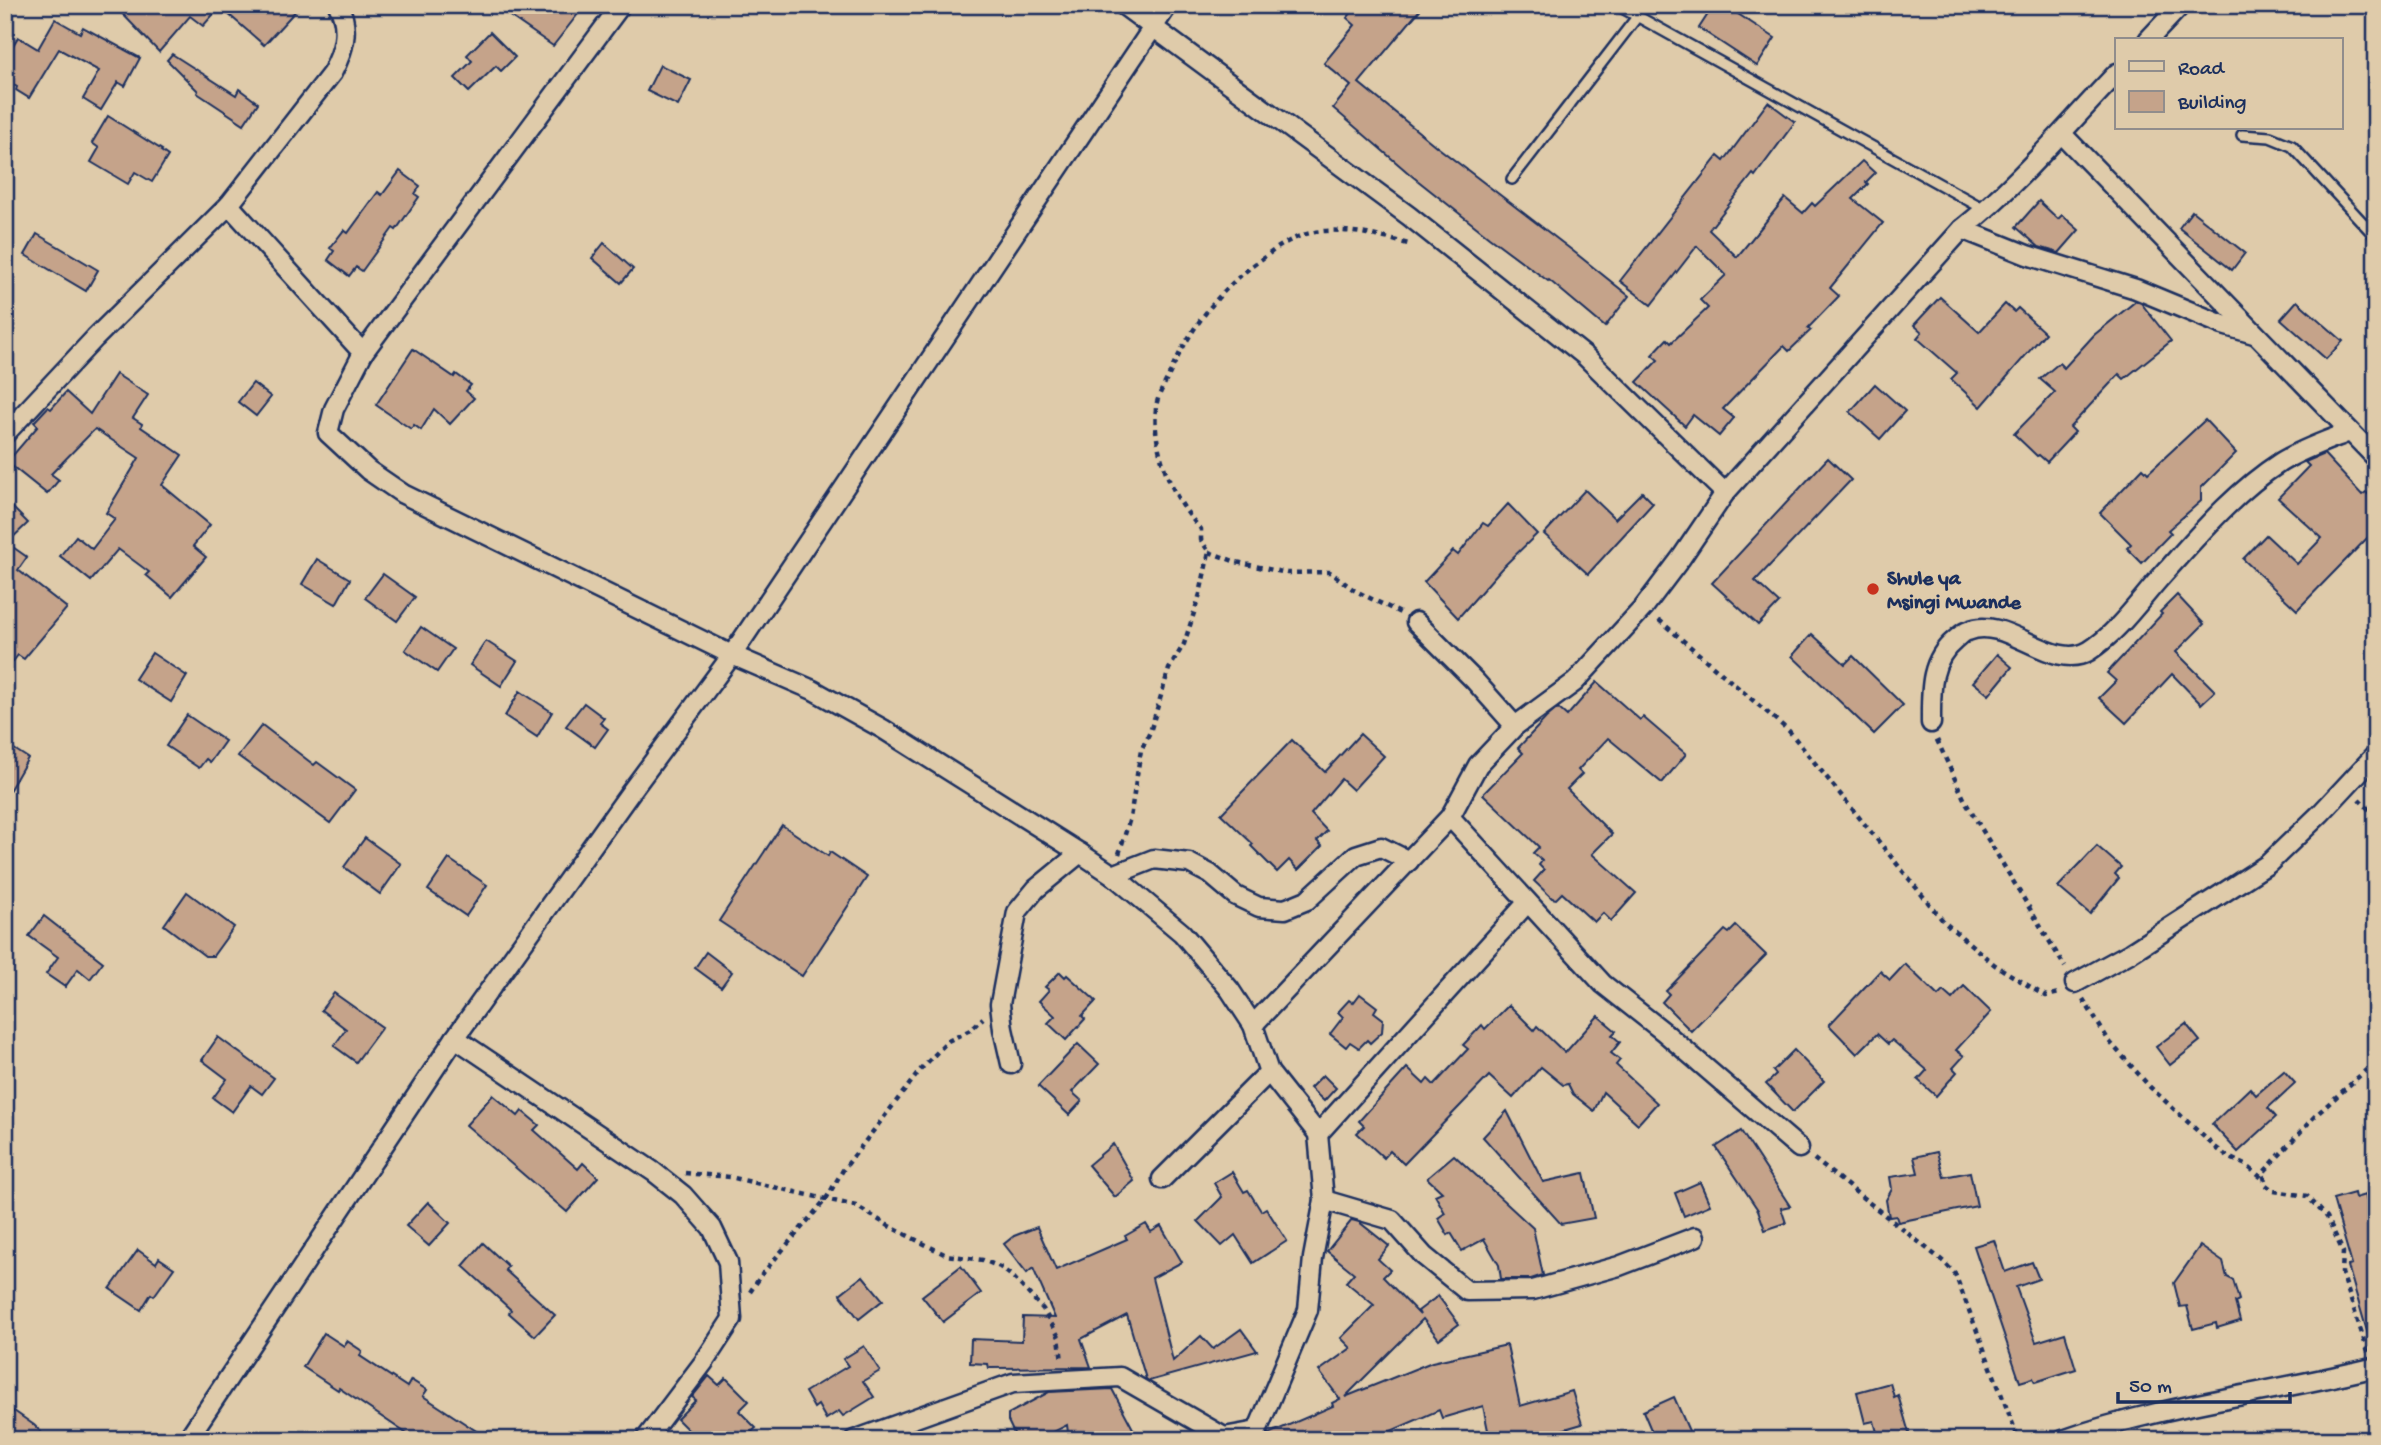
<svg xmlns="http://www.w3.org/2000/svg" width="2381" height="1445" font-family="'Gochi Hand',sans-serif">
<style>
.building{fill:#c5a38a;stroke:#1b2f5e;stroke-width:2}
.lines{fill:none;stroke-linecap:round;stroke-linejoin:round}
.lane-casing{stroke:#1b2f5e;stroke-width:14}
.street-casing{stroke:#1b2f5e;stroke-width:23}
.path{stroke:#1b2f5e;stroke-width:4.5;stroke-dasharray:5 5;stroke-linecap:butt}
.lane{stroke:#dfcbaa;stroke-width:9}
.street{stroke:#dfcbaa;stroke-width:18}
.poi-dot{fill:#c8321e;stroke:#dfcbaa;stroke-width:2.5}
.labels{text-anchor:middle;stroke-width:5;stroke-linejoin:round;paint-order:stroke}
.poi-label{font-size:21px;font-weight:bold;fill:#1b2f5e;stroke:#dfcbaa;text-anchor:start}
</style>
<rect width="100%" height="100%" fill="#dfcbaa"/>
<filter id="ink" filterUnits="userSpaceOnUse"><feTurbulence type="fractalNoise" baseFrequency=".0143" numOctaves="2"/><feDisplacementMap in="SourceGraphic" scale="14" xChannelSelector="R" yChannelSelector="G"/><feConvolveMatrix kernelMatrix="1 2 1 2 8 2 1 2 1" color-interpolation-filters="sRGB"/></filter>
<g filter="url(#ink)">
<g class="building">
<polygon points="114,5 301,5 264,45 220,7 203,26 190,16 159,52"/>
<polygon points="494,5 585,5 553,46"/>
<polygon points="1358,5 1424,5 1359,83 1436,146 1573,251 1629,296 1605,327 1549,280 1548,281 1489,237 1412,176 1333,108 1351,86 1324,63 1355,25 1347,18"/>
<polygon points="1714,5 1724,5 1775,38 1757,66 1699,28"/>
<polygon points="55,19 80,33 83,27 140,58 125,86 118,82 101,110 83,99 99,71 59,49 29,98 16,90 17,87 5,80 5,59 18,37 38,49"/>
<polygon points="490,32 515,57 501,71 496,66 469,92 455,78 472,61 467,55"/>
<polygon points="172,54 236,95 239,89 258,103 244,124 197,93 198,91 167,60"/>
<polygon points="660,65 691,80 678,106 647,91"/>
<polygon points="1768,102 1795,122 1755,176 1753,174 1709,230 1737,257 1785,198 1803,213 1812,203 1815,206 1862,161 1875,173 1866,182 1868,184 1853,199 1883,223 1830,288 1839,296 1808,328 1811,330 1789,351 1784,346 1723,409 1734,418 1719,436 1693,415 1685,426 1637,382 1658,360 1652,355 1667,339 1671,343 1708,308 1700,300 1726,275 1697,246 1651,305 1620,281 1718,156 1724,161"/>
<polygon points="108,116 162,150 161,151 168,156 152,182 135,172 128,184 91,162 99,148 92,143"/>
<polygon points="400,171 420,186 415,194 419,197 396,230 393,228 362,271 356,267 349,276 328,260 334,251 330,248 344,230 348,233 378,192 382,195"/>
<polygon points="2039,201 2058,219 2062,215 2079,230 2059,253 2039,247 2016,227"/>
<polygon points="2192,211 2245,253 2232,270 2179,228"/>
<polygon points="37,234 98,270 86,291 25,255"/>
<polygon points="604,243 633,269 621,283 592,258"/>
<polygon points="1940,297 1979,332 2005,304 2014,312 2018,308 2045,333 1981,407 1951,379 1957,373 1917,338 1922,332 1914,325"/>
<polygon points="2136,301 2141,303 2171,341 2124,379 2119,374 2070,427 2075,432 2047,462 2039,455 2037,456 2014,434 2055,392 2040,379 2059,363 2064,368 2094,335"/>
<polygon points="2297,301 2343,341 2326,359 2281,319"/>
<polygon points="413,349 454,377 456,374 471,385 466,391 474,398 450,424 434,409 421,430 414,425 411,429 376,405"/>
<polygon points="116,374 148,395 133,418 142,424 141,427 182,455 162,485 210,525 193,546 206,557 172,597 146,575 149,572 118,549 91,581 60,556 76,536 92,549 115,519 106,513 139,458 95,429 51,474 59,480 47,494 7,462 38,426 34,422 48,407 51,409 66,392 90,414"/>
<polygon points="253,383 271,397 256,416 238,402"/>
<polygon points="1875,384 1905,411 1880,439 1850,412"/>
<polygon points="2205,420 2236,453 2201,488 2201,501 2168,530 2171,533 2142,563 2127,548 2131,544 2100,513 2143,468 2148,473"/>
<polygon points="2324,454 2362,495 2366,492 2376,502 2376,529 2297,610 2243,559 2266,535 2297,564 2322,538 2278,498 2309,466 2305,462"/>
<polygon points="1828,458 1851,480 1755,581 1779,603 1758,625 1712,583"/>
<polygon points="1585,490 1615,519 1642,492 1653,503 1588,574 1544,534"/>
<polygon points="5,500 28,523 7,543 27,557 18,570 67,608 24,659 18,655 5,672"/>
<polygon points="1508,504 1537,534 1501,569 1458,618 1424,582 1453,551 1458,555 1483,523 1488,526"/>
<polygon points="317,559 350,579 336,604 302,584"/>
<polygon points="383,574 415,597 397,621 365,598"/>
<polygon points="2177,595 2204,624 2176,652 2215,691 2201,704 2172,674 2126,723 2099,698 2116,681 2107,673 2162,614 2160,612"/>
<polygon points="421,627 453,649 437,672 405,650"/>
<polygon points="1812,634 1845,664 1853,656 1903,705 1874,734 1792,656"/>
<polygon points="486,641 517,661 501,686 470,665"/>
<polygon points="152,653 187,676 171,702 135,679"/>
<polygon points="1997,654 2012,667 1989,695 1973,682"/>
<polygon points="1597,682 1640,720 1643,717 1686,754 1662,783 1608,738 1578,770 1582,774 1567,789 1612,834 1592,854 1636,893 1611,921 1603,913 1594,922 1562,893 1556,899 1552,898 1534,881 1544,870 1539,865 1542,861 1533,853 1539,847 1483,794 1523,753 1518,748 1546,718 1558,708 1567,716"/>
<polygon points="520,691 552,712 537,737 505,716"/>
<polygon points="584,703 604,718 600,723 608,729 595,747 566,726"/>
<polygon points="187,715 225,741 210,762 206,759 199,768 166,746"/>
<polygon points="262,725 314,765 317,762 355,790 330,823 238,756"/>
<polygon points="1360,734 1384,756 1353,790 1341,779 1311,814 1327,831 1317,841 1322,846 1298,870 1289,860 1277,872 1251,846 1253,844 1221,814 1292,740 1325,772"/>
<polygon points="11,747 28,758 5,798 5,758"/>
<polygon points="782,825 828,856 830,852 867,877 802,976 719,921"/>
<polygon points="365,838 401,864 380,894 344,867"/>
<polygon points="2097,846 2121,867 2115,874 2119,878 2090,914 2058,887"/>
<polygon points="449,859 487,885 466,916 428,890"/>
<polygon points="187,892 234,927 213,956 205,956 164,925"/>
<polygon points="44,916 103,962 90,979 78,969 65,987 46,974 58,957 29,936"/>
<polygon points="1736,926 1766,955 1691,1031 1662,1002 1669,994 1666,991 1725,930 1729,933"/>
<polygon points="706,952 732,972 721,987 695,968"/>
<polygon points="1905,964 1938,996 1943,991 1952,999 1964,986 1991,1012 1956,1050 1964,1056 1953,1068 1957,1072 1936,1096 1918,1080 1927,1070 1892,1040 1888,1044 1877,1034 1857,1054 1829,1025 1880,971 1890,980"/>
<polygon points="1060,972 1065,977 1067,975 1096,1001 1082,1016 1085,1019 1066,1040 1048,1023 1055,1016 1039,1001 1049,990 1045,987"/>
<polygon points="334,993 382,1027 356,1062 334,1046 346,1029 321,1010"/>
<polygon points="1360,994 1377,1007 1374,1012 1383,1019 1382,1032 1370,1043 1367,1040 1359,1048 1350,1042 1346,1047 1330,1034 1343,1017 1338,1012 1349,1000 1353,1003"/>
<polygon points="1509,1005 1534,1030 1537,1026 1565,1053 1598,1016 1616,1031 1612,1035 1620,1042 1611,1053 1620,1060 1616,1065 1657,1103 1638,1124 1603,1092 1594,1111 1573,1094 1568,1084 1563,1085 1541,1067 1513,1098 1489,1076 1404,1164 1390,1151 1384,1158 1357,1133 1364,1126 1359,1121 1407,1068 1424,1084 1428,1079 1434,1085 1468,1049 1463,1045 1482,1025 1485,1029"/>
<polygon points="2186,1024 2200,1041 2170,1065 2156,1047"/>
<polygon points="218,1037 274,1078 262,1094 251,1086 232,1112 213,1098 227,1079 202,1060"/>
<polygon points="1078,1044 1099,1064 1072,1092 1082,1101 1069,1115 1038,1086"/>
<polygon points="1794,1050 1824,1081 1793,1112 1766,1084 1776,1075 1773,1071"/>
<polygon points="2284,1071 2295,1083 2268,1108 2276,1117 2238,1152 2212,1124 2250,1088 2256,1095"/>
<polygon points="1323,1075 1336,1088 1324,1101 1310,1088"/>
<polygon points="493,1095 518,1116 522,1111 539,1125 534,1130 578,1169 583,1163 598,1177 567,1212 466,1125"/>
<polygon points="1507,1111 1543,1182 1584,1173 1594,1218 1561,1224 1483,1137"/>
<polygon points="1741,1131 1790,1206 1781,1208 1786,1223 1765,1230 1758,1210 1716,1147"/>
<polygon points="1113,1144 1134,1181 1115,1197 1088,1165"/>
<polygon points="1937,1152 1944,1177 1970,1172 1977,1206 1898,1222 1896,1216 1889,1217 1886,1200 1892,1189 1890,1177 1918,1173 1914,1157"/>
<polygon points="1454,1155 1533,1228 1543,1275 1531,1279 1501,1279 1499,1265 1484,1239 1462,1251 1451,1233 1448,1235 1438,1218 1445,1213 1435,1195 1442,1192 1427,1178"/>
<polygon points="1232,1172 1244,1192 1248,1190 1261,1211 1266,1208 1287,1241 1253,1263 1235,1235 1222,1246 1198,1221 1222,1197 1214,1183"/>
<polygon points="1700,1182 1710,1205 1684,1216 1675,1193"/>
<polygon points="2354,1193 2355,1198 2365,1195 2376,1230 2376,1278 2370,1279 2376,1301 2376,1345 2371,1345 2348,1266 2352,1265 2333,1199"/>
<polygon points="428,1202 450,1223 429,1246 406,1226"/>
<polygon points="1352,1220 1359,1222 1389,1246 1378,1259 1390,1270 1383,1277 1420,1315 1418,1311 1438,1296 1459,1324 1439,1339 1423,1319 1345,1397 1432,1362 1507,1345 1520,1406 1572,1391 1582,1424 1527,1440 1490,1440 1483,1406 1442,1418 1439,1410 1384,1434 1387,1440 1264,1440 1268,1434 1333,1406 1332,1403 1340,1399 1319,1371 1351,1348 1341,1338 1374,1305 1346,1282 1354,1273 1327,1251"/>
<polygon points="1146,1224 1151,1232 1161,1226 1182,1262 1152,1278 1173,1361 1201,1336 1213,1349 1241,1329 1257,1351 1149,1381 1146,1379 1127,1315 1081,1339 1091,1367 989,1368 988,1364 970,1363 971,1339 1022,1341 1023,1317 1055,1318 1033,1268 1027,1273 1004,1244 1014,1236 1037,1227 1056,1270 1127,1239 1125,1236"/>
<polygon points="1994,1240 2005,1272 2032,1262 2039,1279 2016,1287 2036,1342 2065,1333 2076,1369 2035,1382 2033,1378 2020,1382 1974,1246"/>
<polygon points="483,1243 508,1266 505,1270 555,1315 535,1336 509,1313 511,1310 463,1266"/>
<polygon points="2200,1246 2223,1262 2227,1277 2233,1280 2239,1300 2235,1302 2240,1321 2217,1328 2216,1323 2193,1329 2187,1306 2180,1307 2174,1283"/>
<polygon points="138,1250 156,1263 159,1258 174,1268 154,1296 151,1294 141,1310 110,1289"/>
<polygon points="961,1266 981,1293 943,1322 922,1296"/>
<polygon points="863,1276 883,1300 859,1319 840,1294"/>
<polygon points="324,1333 344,1346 347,1341 362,1351 360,1356 407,1387 411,1380 427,1390 423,1396 490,1440 416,1440 339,1388 338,1390 303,1367"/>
<polygon points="864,1346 880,1371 863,1381 874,1397 843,1416 839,1411 826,1419 818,1405 814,1408 805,1392 848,1366 843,1359"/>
<polygon points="709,1376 719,1385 726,1378 749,1401 739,1411 756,1428 743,1440 698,1440 677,1419 696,1400 692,1397"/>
<polygon points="1890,1383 1894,1397 1898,1395 1911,1440 1879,1440 1874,1421 1865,1423 1857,1392"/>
<polygon points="1112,1389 1139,1440 1069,1440 1067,1425 1038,1440 1017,1440 1008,1421 1008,1414 1049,1392"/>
<polygon points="1674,1397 1693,1440 1668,1440 1666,1432 1654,1437 1643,1411"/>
<polygon points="14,1411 34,1425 49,1440 5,1440 5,1422"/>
</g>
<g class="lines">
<defs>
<g id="lane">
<polyline points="1617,5 1986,210"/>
<polyline points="2242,135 2270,137 2292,146 2376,237"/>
<polyline points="1512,179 1637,17"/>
</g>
<g id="street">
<polyline points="621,5 363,353 334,409 328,433 368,470 403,494 732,655 813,690 883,729 1080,853 1113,875 1182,933 1230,990 1253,1025 1269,1072 1318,1134 1324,1200 1313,1258 1308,1310 1257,1431 1224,1437 1120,1377 1013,1383 854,1440"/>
<polyline points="1123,5 1409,216 1585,356 1725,493"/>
<polyline points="2148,40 2181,5"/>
<polyline points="2062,134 2376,458"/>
<polyline points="229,205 363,353"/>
<polyline points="1962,229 2027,255 2136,289 2223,325 2254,334"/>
<path d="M 5,434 L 95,338 L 229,205 L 332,73 C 343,52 351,29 338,5"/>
<polyline points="1416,622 1475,681 1515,726"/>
<path d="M 1931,723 C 1931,692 1929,661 1955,640 C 1959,637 1963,632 1968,631 C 2006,614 2052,673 2089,651 C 2116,634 2138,603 2159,579 C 2196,538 2234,492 2281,462 C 2302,449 2326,441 2349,432"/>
<polyline points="1450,817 1603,984 1664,1032 1799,1148"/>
<polyline points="1113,875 1154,859 1189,863 1210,874 1236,896 1259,907 1285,909 1307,900 1356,855 1381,847 1409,861"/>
<polyline points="2075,983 2130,953 2268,864 2321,813 2376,754"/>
<path d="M 1253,1025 L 1450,817 L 1478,765 L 1515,726 L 1575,682 L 1644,607 L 1681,558 L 1725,493 L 1962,229 C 2020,183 2066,126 2117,73"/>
<polyline points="455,1038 654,1172 683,1195 712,1228 728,1262 732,1319 704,1362 645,1440"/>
<polyline points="1011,1064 1003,1029 1000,1004 1017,912 1036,889 1080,853"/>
<polyline points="1318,1134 1527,903"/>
<polyline points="1162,1179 1269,1072"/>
<polyline points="1324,1200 1392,1220 1424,1256 1467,1291 1533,1290 1619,1266 1695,1237"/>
<polyline points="187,1440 455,1038 630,793 732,655 1168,5"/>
<path d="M 2063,1440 C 2164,1404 2272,1393 2376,1367"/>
</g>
</defs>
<use href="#lane" class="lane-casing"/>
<use href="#street" class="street-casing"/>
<g class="path">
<polyline points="1209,552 1236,562 1287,573 1330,572 1354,590 1400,613"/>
<polyline points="1659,620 1789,731 1944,922 1995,965 2037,991 2046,996 2060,993"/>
<polyline points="1937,740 1966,803 2065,967"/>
<polyline points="2359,799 2376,817"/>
<path d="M 1119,854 L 1130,818 L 1141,750 L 1150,732 L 1169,669 L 1184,644 L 1200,594 L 1209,552 L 1201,540 L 1201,529 C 1172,499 1152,449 1156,408 C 1157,396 1165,384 1170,373 C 1192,325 1222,286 1266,256 C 1278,247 1289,240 1303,235 C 1338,224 1378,236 1412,245"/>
<polyline points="2083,999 2109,1041 2150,1087 2215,1147 2228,1157 2246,1165 2263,1179"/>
<polyline points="1814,1159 1944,1262 1955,1274 2019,1440"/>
<polyline points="685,1173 730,1177 856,1206 889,1226 946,1255 983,1260 1000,1267 1012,1276 1043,1309 1059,1337 1062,1361"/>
<polyline points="750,1292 763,1273 826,1199 843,1170 922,1068 948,1041 970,1030 983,1018"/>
<polyline points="2368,1352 2342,1273 2343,1252 2327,1217 2307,1196 2274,1191 2266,1185 2263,1173 2314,1117 2376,1061"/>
</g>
<use href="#lane" class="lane"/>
<use href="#street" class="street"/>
</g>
</g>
<circle class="poi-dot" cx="1873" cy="589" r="7"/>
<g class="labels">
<g class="poi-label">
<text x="1887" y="584">Shule ya<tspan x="1887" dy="24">Msingi Mwande</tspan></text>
</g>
</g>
<rect width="2381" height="1445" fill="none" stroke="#dfcbaa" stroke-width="28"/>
<rect x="14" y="14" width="2353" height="1417" fill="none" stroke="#1b2f5e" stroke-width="2.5" filter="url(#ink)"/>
<rect x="2115" y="38" width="228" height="91" fill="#dfcbaa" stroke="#918d8c" stroke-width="2"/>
<rect x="2129" y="61" width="35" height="10" fill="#dfcbaa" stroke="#918d8c" stroke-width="2"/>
<text x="2178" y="74" font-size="21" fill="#1b2f5e">Road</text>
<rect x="2129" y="91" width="35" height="21" fill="#c5a38a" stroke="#918d8c" stroke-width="2"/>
<text x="2178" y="108" font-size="21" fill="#1b2f5e">Building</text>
<path d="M2118 1392v10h172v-10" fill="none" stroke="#1b2f5e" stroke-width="3.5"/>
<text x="2129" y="1392" font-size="21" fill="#1b2f5e" stroke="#dfcbaa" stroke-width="5" paint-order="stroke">50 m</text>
</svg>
